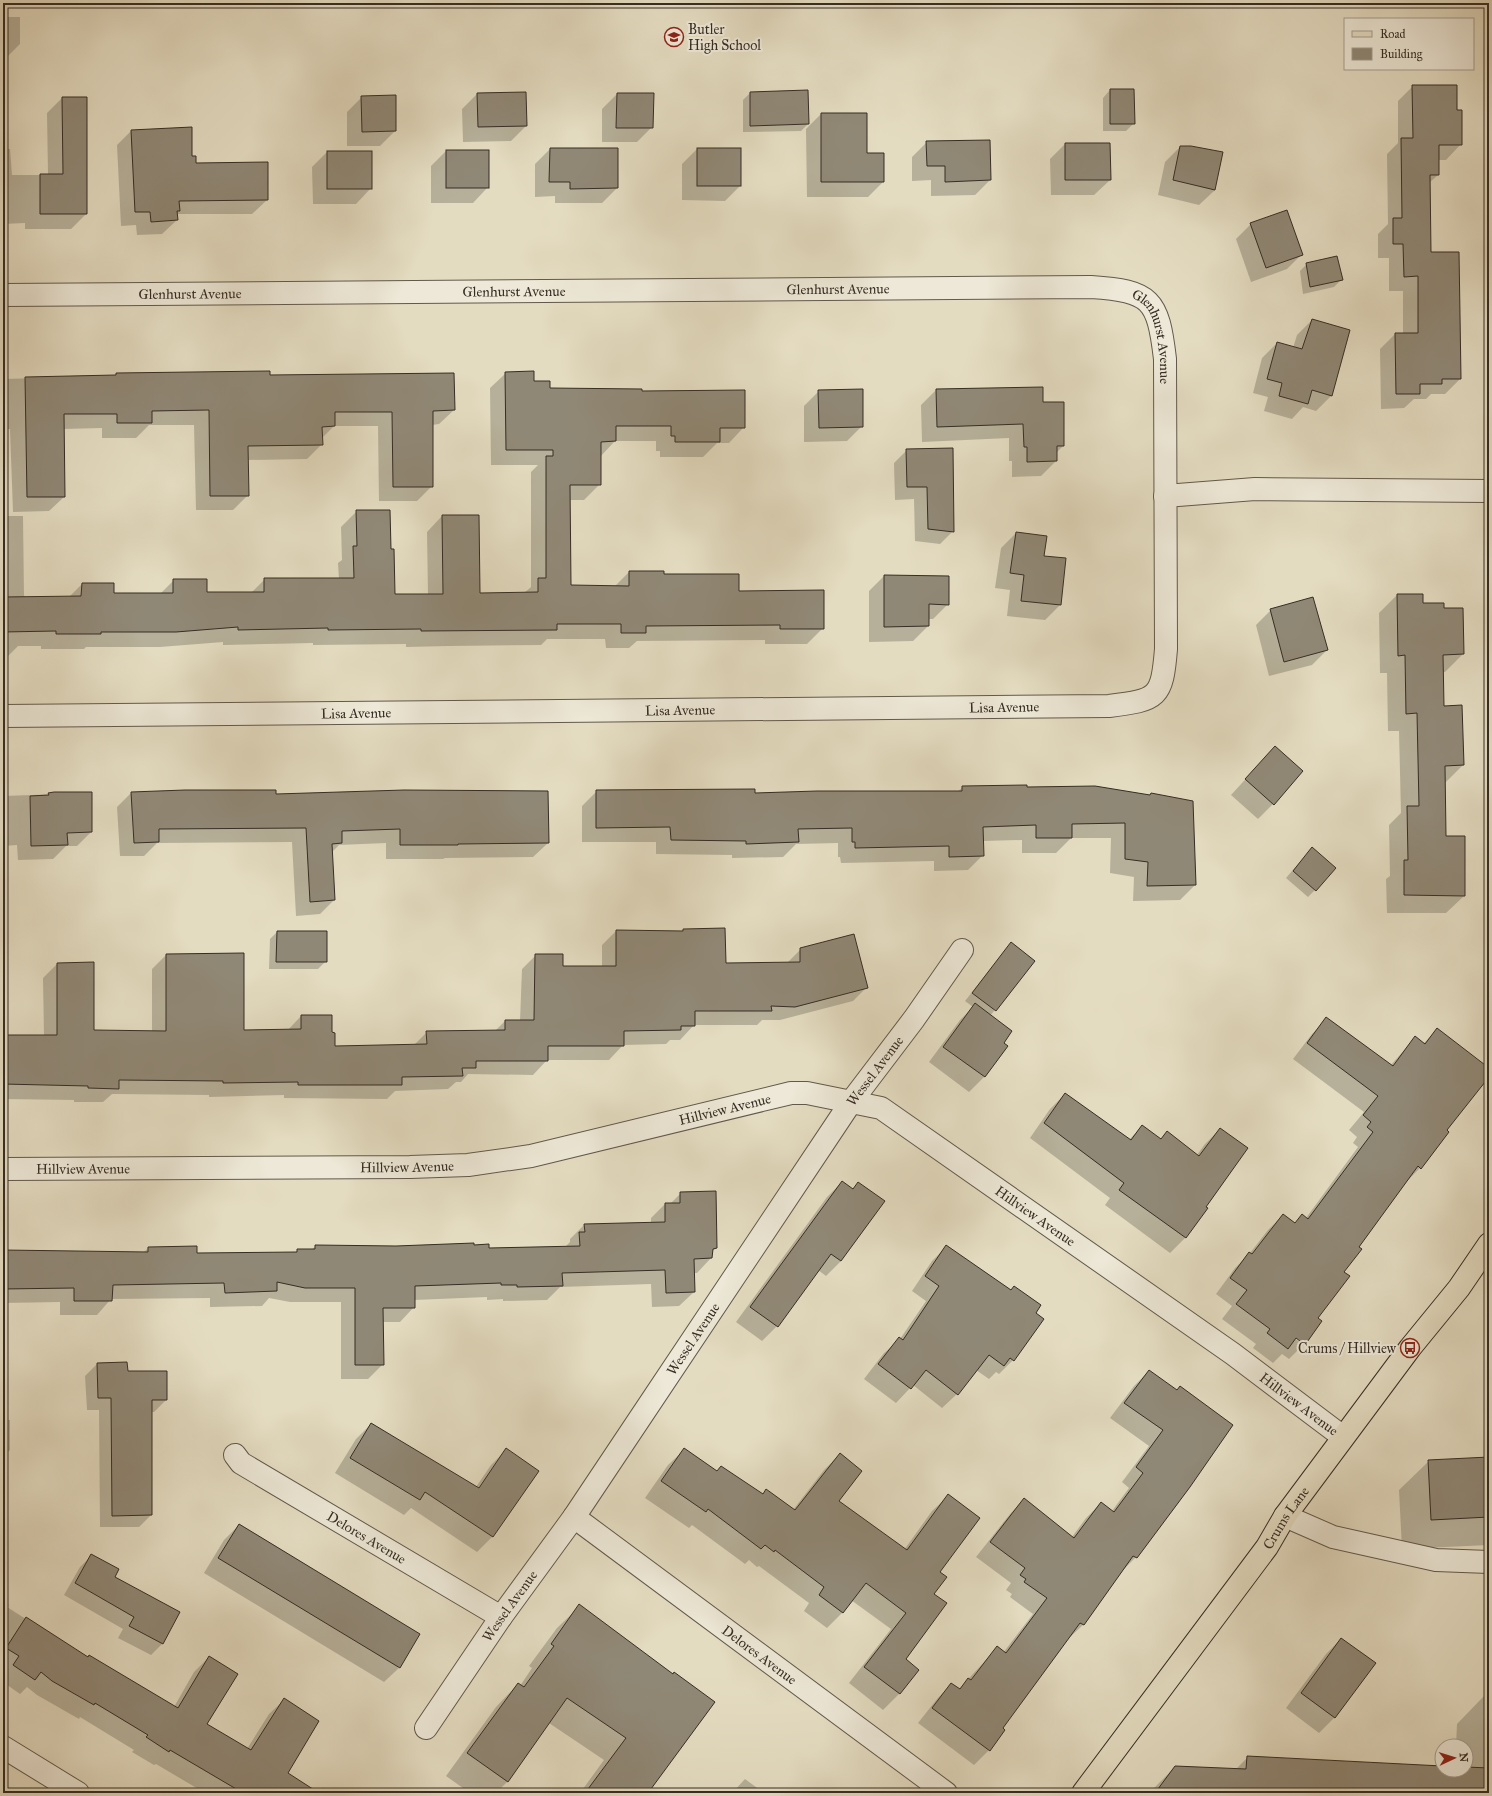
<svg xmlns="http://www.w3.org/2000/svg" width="1492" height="1796" font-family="'IM FELL Great Primer',serif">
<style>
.shadow{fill:#0003;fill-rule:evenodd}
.building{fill:#908876;stroke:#362d24}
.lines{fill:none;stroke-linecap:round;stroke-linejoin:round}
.minor-casing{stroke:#62594b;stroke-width:24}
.major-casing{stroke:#362d24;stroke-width:24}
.minor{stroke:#ede8d7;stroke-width:22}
.major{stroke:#e4dcc1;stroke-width:22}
.labels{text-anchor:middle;stroke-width:4;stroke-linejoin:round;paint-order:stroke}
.poi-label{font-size:14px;fill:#362d24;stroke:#ede8d7;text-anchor:start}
.street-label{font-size:14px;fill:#362d24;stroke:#ede8d7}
</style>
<rect width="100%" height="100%" fill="#e4dcc1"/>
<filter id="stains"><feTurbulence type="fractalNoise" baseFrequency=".005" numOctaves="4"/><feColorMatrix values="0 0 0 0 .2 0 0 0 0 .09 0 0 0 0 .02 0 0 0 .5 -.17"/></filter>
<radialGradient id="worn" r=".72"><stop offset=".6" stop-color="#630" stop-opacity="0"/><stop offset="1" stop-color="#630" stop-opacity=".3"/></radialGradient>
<g class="shadow">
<polygon points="3,17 20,17 20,44 5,59 3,59"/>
<polygon points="1413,86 1456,111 1461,144 1446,160 1438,160 1438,175 1429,183 1430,253 1460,379 1445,394 1431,394 1426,399 1414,399 1404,408 1381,409 1380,349 1395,334 1403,334 1403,291 1389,291 1389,258 1378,258 1378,234 1388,224 1387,154 1398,143 1398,101"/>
<polygon points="1110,90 1133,90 1134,123 1126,131 1103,131 1103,98"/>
<polygon points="750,93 808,124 801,131 743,132 743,100"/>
<polygon points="477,94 526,126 511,141 463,142 462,109"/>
<polygon points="617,94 652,127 637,142 602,142 602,109"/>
<polygon points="362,97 395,131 380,146 347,146 347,112"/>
<polygon points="62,98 86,214 71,229 25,229 25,223 3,224 3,149 10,149 12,175 48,175 47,113"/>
<polygon points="821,114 866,154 883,182 868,197 807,197 806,129"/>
<polygon points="131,131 191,157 196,164 267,200 252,214 176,214 177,220 162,234 137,235 136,225 121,226 117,145"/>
<polygon points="927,142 990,180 975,195 931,196 931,180 912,181 912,157"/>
<polygon points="1065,144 1110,180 1094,195 1051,195 1050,159"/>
<polygon points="1180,147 1215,190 1199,205 1158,195 1165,162"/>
<polygon points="550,149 617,188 602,203 555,203 555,196 535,197 535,164"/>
<polygon points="697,149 740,186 725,201 682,200 682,164"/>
<polygon points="446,151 488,151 488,187 473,203 431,203 431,166"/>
<polygon points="327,152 371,188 356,204 313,204 312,167"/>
<polygon points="1251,224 1302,254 1287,269 1251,282 1236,239"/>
<polygon points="1307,264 1341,280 1334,287 1303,294 1300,271"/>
<polygon points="1312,320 1331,396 1316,411 1303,407 1292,419 1264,411 1268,397 1253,393 1262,358 1277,343 1293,348 1297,335"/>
<polygon points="506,373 549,389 641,392 744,427 729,443 717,443 703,457 660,457 660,451 656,451 656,441 615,441 600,457 600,484 584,500 569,500 570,586 614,587 629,572 663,575 738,592 823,628 807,644 765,644 765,640 637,641 629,648 606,648 605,639 547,639 541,645 449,646 406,647 406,644 313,645 313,643 223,645 223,642 160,647 86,647 84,649 41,649 41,646 18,646 8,656 3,656 3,516 23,516 24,595 25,598 69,597 82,584 113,594 160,594 174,580 206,593 251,593 265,579 339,579 338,563 342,560 341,527 357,511 390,550 394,595 428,595 427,532 442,516 479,594 524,593 531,587 531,472 538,465 491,465 490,388"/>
<polygon points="117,374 269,376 454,410 439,424 432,425 432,486 417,501 379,501 378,426 334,426 322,438 322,444 307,459 248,460 248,495 233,510 196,510 194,425 149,425 136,438 102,438 102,428 63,429 64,497 49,511 13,512 10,429 3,429 3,379 114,376"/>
<polygon points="936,390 1042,403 1063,446 1056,453 1056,461 1041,476 1012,477 1012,461 1009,461 1009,438 922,442 921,405"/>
<polygon points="819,391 862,426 847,441 804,442 804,406"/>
<polygon points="907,450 953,531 940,544 915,541 914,499 895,500 894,463"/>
<polygon points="1016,533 1043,557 1065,559 1060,605 1045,620 1007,616 1010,590 995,588 1001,548"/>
<polygon points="884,576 948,604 933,619 928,619 928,626 913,641 869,642 869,591"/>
<polygon points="1397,595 1422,604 1443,609 1463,654 1445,672 1443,672 1443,707 1463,765 1444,784 1445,837 1464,896 1446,913 1387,913 1386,879 1390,876 1389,825 1401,813 1399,731 1388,731 1387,673 1380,673 1379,613"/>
<polygon points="1271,610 1327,650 1312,665 1269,676 1256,625"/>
<polygon points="1275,747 1273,804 1258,819 1231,795"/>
<polygon points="963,787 1026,788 1095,787 1195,885 1180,900 1133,901 1134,877 1110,873 1111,838 1071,838 1056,853 1022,853 1022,840 983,841 983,855 968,870 934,871 934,861 841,863 840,857 838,857 838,843 796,844 783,857 732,858 732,855 656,854 656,842 582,842 582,806 597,791 754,794 957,792"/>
<polygon points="275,791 275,795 547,792 548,843 533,857 445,858 443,859 386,859 386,843 339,845 332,852 334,900 320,914 296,916 292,842 157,843 144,856 120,856 117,807 131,793"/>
<polygon points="91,793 91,832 77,846 66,846 53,859 18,860 17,845 3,846 3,796"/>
<polygon points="1305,856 1315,890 1308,897 1286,878"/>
<polygon points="683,930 725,964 787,963 801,949 867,987 853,1001 780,1020 762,1020 757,1025 694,1025 680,1040 670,1040 666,1044 623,1045 609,1060 547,1060 533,1075 468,1074 461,1082 456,1082 448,1089 395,1091 387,1099 284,1098 284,1095 209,1097 209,1095 112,1094 103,1102 74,1102 74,1100 3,1099 3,1035 44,1036 43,978 57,964 93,963 93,1031 152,1032 152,969 166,955 243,1031 287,1031 301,1016 331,1033 334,1047 413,1046 427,1032 495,1031 505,1021 520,1021 522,969 536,955 562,967 602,967 602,945 616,931 680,932"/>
<polygon points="277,932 326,961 318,969 269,969 270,939"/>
<polygon points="1011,943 1034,961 990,1016 1002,1043 1007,1046 984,1077 969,1092 929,1062 960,1020 973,1007 965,1001"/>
<path d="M 1327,1019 L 1390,1066 L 1415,1038 L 1423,1044 L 1437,1030 L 1489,1070 L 1489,1075 L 1445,1130 L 1420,1168 L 1405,1183 L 1358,1247 L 1316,1318 L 1321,1322 L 1304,1344 L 1289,1359 L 1282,1354 L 1273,1363 L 1253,1348 L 1256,1344 L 1222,1319 L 1232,1306 L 1216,1294 L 1235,1268 L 1250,1253 L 1268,1230 L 1283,1215 L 1294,1224 L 1302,1216 L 1306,1218 L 1358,1147 L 1353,1143 L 1357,1137 L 1349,1130 L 1364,1112 L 1293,1059 L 1312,1034 ZM 1293,1335 L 1303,1343 L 1303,1345 L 1292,1336 Z"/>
<polygon points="1065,1094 1129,1140 1142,1126 1160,1140 1167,1133 1197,1155 1205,1144 1220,1129 1204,1207 1207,1209 1185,1238 1170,1253 1105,1205 1110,1198 1030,1138 1050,1109"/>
<polygon points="842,1182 852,1189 858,1184 841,1261 826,1276 818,1270 777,1326 762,1341 736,1322 827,1197"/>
<polygon points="681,1193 716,1248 711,1252 711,1258 697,1273 693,1273 694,1292 679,1306 652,1307 651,1284 560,1287 547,1300 503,1301 503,1299 487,1300 487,1297 414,1300 414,1307 400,1322 383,1322 383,1364 368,1379 341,1379 341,1302 290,1302 269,1298 262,1306 210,1307 210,1298 111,1299 97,1315 60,1315 60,1302 3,1303 3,1251 143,1253 148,1248 196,1254 295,1253 298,1250 311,1250 316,1246 473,1246 488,1249 565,1247 570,1242 570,1239 584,1225 651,1223 651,1218 665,1204 670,1204"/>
<polygon points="946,1247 1011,1291 1034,1313 1013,1360 999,1374 996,1372 989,1379 976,1370 957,1394 942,1408 913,1385 896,1403 864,1379 884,1353 900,1339 926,1301 912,1291 932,1261"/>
<polygon points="97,1364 127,1372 166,1400 154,1412 151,1412 151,1515 139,1527 100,1527 99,1410 87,1410 85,1376"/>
<polygon points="1149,1371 1189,1486 1136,1557 1121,1572 1083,1625 1068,1639 1067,1639 1001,1728 989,1750 974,1765 918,1723 937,1699 951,1684 959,1689 997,1648 1003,1653 1033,1614 1010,1597 1012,1594 1006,1590 1011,1583 976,1557 1010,1514 1024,1499 1072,1537 1086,1518 1101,1503 1112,1511 1129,1488 1122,1482 1149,1446 1110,1418 1134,1386"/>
<polygon points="3,1420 10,1420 10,1450 3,1457"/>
<polygon points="371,1424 476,1487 491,1465 506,1450 538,1471 492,1537 477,1552 411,1508 404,1515 335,1473 356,1439"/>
<polygon points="684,1450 717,1472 793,1510 824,1470 840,1454 838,1501 904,1550 932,1511 948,1496 938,1572 933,1594 904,1660 918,1670 899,1694 883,1710 849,1683 891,1629 851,1600 843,1612 827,1628 804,1611 809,1603 759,1566 757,1567 749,1560 745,1564 692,1525 689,1528 645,1498 668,1465"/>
<polygon points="1489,1458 1489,1545 1402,1549 1399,1490 1429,1461"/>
<polygon points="239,1525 399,1668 384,1682 204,1573 224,1540"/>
<polygon points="92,1555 114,1578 179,1612 162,1644 151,1655 118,1638 123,1629 64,1595 80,1567"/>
<polygon points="3,1602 9,1605 7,1607 87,1658 174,1707 194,1672 209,1657 206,1724 247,1749 269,1714 284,1700 287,1774 317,1793 205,1793 156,1764 154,1765 132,1752 134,1750 80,1717 79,1719 37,1695 27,1687 20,1694 3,1682 3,1674 5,1671 3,1670"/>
<polygon points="580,1606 647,1793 580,1793 604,1760 549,1723 507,1782 496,1793 470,1793 446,1776 496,1707 518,1684 520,1686 532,1668 529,1666 557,1628"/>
<polygon points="1341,1639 1374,1663 1334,1718 1319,1733 1286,1708 1326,1654"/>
<polygon points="1485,1695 1489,1695 1489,1793 1149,1793 1175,1767 1235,1770 1247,1758 1442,1767 1442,1770 1466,1770 1466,1746 1456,1746 1457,1724"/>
<polygon points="745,1779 764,1793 732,1793"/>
</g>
<g class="building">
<polygon points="1412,85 1457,85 1457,110 1462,110 1462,145 1439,145 1439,175 1430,175 1431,252 1459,252 1461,379 1442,379 1442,384 1420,384 1420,394 1396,394 1395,333 1418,333 1418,276 1404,277 1403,244 1393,244 1393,218 1402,218 1401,138 1413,138"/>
<polygon points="1110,89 1134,89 1135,124 1110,124"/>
<polygon points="808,90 809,124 750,126 750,92"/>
<polygon points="526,92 527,126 478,127 477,93"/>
<polygon points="617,93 654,93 653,128 616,128"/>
<polygon points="396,95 396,131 362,132 361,96"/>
<polygon points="62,97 87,97 87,214 40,214 40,174 63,174"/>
<polygon points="821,113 867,113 867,153 884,153 884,182 821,182"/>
<polygon points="192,127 192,156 196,156 196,163 268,162 268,200 179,201 180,211 177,211 178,220 151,222 150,212 135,212 131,130"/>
<polygon points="990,140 991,180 945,182 945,166 927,166 926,141"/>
<polygon points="1065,143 1110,143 1111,180 1065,180"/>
<polygon points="1180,146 1191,146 1223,152 1215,190 1173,180"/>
<polygon points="550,148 618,148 618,188 570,189 570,182 549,182"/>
<rect x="697" y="148" width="44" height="38"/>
<rect x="446" y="150" width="43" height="38"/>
<rect x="327" y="151" width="45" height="38"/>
<polygon points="1287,210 1303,255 1266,268 1250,223"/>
<polygon points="1337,256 1343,280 1310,287 1306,263"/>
<polygon points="1312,319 1350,330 1332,396 1312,390 1308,404 1279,396 1282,383 1267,379 1277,342 1302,349"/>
<polygon points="270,371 270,375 454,373 455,410 433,411 433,487 393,487 392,412 335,412 335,426 322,427 323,445 248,446 249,496 210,496 209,410 152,411 152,423 117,423 117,414 64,414 65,497 27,497 25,377 116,375 116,373"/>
<polygon points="534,371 534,381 550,381 550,388 642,389 642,391 745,390 745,428 720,428 720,442 675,442 675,436 671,436 671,426 616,426 616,441 601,442 601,485 570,485 571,585 629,586 629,571 664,571 664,574 739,574 739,591 824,590 824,629 780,629 780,625 646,626 646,633 621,633 621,624 557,624 557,630 421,631 421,629 328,630 328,628 238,630 238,627 176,632 101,632 101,634 56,634 56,631 3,632 3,597 81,596 82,583 114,583 114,593 173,593 173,579 207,579 207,592 264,592 264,578 354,578 353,546 357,546 356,510 390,510 391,549 394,549 395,594 443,594 442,515 479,515 480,593 538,592 538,578 546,578 546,456 553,456 553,450 506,450 505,372"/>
<polygon points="1043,387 1043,402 1064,402 1064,446 1057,446 1057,461 1027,462 1027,447 1024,447 1023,424 937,427 936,389"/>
<polygon points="863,389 863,427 819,428 818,390"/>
<polygon points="953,448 954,532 928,529 927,487 907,487 906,449"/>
<polygon points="1016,532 1047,536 1044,556 1066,558 1061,605 1021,601 1024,575 1010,573"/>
<polygon points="884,575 949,576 949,605 929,604 929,626 884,627"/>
<polygon points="1397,594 1423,594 1423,603 1444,603 1444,608 1463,608 1464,654 1443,655 1444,706 1462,705 1464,765 1445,766 1446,836 1465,836 1465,896 1404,895 1404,860 1408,860 1407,806 1419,806 1417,713 1406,714 1405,655 1398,656"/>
<polygon points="1313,597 1328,650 1284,662 1270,609"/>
<polygon points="1275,746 1303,771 1274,805 1245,779"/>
<polygon points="1027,785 1027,787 1095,786 1150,795 1151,793 1193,801 1196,885 1147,886 1148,862 1125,859 1125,823 1072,824 1072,838 1036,838 1036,825 983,827 984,856 949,857 949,846 855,848 855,842 852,842 852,828 798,829 799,842 746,844 746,841 671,840 670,827 596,828 596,790 755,789 755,793 817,791 962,791 962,786"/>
<polygon points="185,790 276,790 276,794 404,790 548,791 549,843 458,844 458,845 400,845 400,829 342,831 342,843 332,844 335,900 310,902 306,828 159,829 159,842 134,843 131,792"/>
<polygon points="54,792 92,792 92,832 67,833 68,845 31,846 30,796 49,795 48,793"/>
<polygon points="1312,847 1336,868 1316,891 1293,871"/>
<polygon points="725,928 726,963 800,962 800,948 854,934 868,988 795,1007 771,1006 772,1011 695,1011 695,1026 681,1026 681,1030 624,1031 624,1046 548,1046 548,1061 476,1061 476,1068 462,1068 463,1076 402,1077 402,1085 298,1085 298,1082 223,1083 223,1081 119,1080 119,1089 88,1088 88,1086 3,1084 3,1035 57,1035 57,963 94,962 94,1030 166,1031 166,954 244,953 244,1030 301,1029 301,1015 332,1015 332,1032 335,1033 335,1046 427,1044 426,1031 505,1030 505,1020 534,1020 535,954 563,954 563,966 616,966 616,930 683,931 683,929"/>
<polygon points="277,931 327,931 327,962 276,962"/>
<polygon points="1011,942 1035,961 996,1011 972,993"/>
<polygon points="975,1003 1012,1031 1004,1043 1008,1046 985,1077 943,1047"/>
<polygon points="1326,1017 1393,1066 1415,1036 1425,1044 1437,1028 1489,1068 1489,1077 1447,1130 1449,1132 1421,1169 1418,1166 1359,1247 1362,1249 1344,1272 1350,1276 1318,1318 1322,1321 1305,1345 1296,1338 1288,1349 1267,1333 1270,1329 1236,1304 1247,1290 1230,1278 1249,1252 1252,1254 1283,1214 1295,1223 1302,1214 1308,1219 1373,1132 1367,1127 1371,1122 1363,1115 1378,1096 1307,1043"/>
<polygon points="1065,1093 1131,1140 1142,1125 1161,1139 1167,1131 1199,1156 1220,1128 1248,1148 1206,1207 1208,1208 1186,1238 1119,1190 1124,1183 1044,1123"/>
<polygon points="842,1181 853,1189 858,1182 885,1201 841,1261 831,1254 778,1327 750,1307"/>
<polygon points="716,1191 717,1248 713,1249 712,1258 694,1259 695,1292 666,1293 665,1270 562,1273 563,1286 517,1287 517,1285 501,1285 501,1283 415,1286 415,1308 383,1308 384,1365 355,1365 355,1288 305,1288 277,1282 277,1291 225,1293 224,1283 113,1285 112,1301 74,1301 74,1288 3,1289 3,1250 148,1252 148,1247 197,1246 197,1253 297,1252 297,1249 315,1249 315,1245 396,1246 474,1243 474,1245 489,1244 489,1248 580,1246 579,1232 585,1232 584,1224 665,1222 665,1203 680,1203 680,1192"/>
<polygon points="946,1245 1011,1290 1014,1286 1041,1305 1036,1313 1044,1319 1014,1361 1010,1358 1004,1366 989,1355 958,1395 926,1370 911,1389 878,1364 899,1337 903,1340 939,1286 925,1276"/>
<polygon points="127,1362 128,1371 167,1371 167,1400 152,1400 152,1515 112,1516 111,1398 98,1398 97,1363"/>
<polygon points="1149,1370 1177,1390 1180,1386 1233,1425 1190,1487 1137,1558 1133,1556 1084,1625 1080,1623 1003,1728 1005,1730 990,1751 932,1708 951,1683 960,1689 968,1678 971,1680 997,1646 1006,1653 1047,1598 1024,1582 1026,1579 1020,1575 1025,1568 990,1542 1024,1498 1074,1538 1101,1502 1114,1512 1143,1473 1136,1467 1163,1430 1124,1403"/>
<polygon points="371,1423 479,1488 506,1448 539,1471 493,1537 425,1492 420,1500 350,1458"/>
<polygon points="684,1448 717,1471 721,1466 763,1494 766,1489 795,1510 840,1453 862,1471 839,1501 907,1550 948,1494 980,1518 940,1572 947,1577 934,1594 947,1603 906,1659 919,1670 900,1694 864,1667 906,1613 866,1583 843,1613 819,1595 824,1587 775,1550 774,1552 765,1545 761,1549 708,1509 706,1512 661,1481"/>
<polygon points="1489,1457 1489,1517 1431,1520 1428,1460"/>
<polygon points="239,1524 420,1634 400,1668 218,1558"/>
<polygon points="91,1554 119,1569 115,1577 180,1612 163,1644 129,1626 134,1617 75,1583"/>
<polygon points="579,1604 673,1674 674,1672 715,1702 648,1793 585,1793 626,1738 567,1698 508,1782 467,1753 518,1683 524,1687 554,1646 551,1644"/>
<polygon points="26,1617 88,1657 89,1655 178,1708 209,1656 238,1674 207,1724 251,1750 284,1698 319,1721 288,1773 319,1793 243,1793 170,1750 169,1752 146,1737 148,1735 95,1703 94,1705 52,1681 41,1672 35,1680 13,1665 19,1656 6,1648"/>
<polygon points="1341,1638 1376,1663 1335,1718 1301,1693"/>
<polygon points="1247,1756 1442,1766 1442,1770 1466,1770 1466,1767 1489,1768 1489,1793 1155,1793 1175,1766 1246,1769"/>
</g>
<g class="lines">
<defs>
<g id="minor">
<path id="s1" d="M 3,295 L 1091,287 C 1151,291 1158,299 1165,359 L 1166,649 C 1162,698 1158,700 1109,706 L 3,716"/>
<polyline points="1165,496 1255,489 1489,491"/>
<path id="s2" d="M 3,1169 L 410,1167 L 468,1165 L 531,1156 L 791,1093 L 807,1093 L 881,1108 L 1233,1354 L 1343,1437"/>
<path id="s3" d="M 235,1455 L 241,1463 L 501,1617"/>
<polyline points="1285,1516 1333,1537 1436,1560 1489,1562"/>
<path id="s4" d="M 574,1517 L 946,1793"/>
<path id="s5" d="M 426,1728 L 501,1617 L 574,1517 L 851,1102 L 914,1019 L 962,950"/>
<polyline points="3,1747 78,1793"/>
</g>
<g id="major">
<path id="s6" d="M 1083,1793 L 1267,1547 L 1285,1516 L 1410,1348 L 1459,1288 L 1489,1244"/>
</g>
</defs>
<use href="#minor" class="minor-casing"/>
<use href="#major" class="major-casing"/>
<use href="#minor" class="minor"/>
<use href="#major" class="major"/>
</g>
<defs>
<symbol id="school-ring" viewBox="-11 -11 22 22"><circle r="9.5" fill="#ede8d7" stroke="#8f2418" stroke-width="1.5"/><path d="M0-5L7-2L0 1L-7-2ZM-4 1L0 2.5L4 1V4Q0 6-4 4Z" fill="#8f2418"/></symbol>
<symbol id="bus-ring" viewBox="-11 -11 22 22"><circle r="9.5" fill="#ede8d7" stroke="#8f2418" stroke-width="1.5"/><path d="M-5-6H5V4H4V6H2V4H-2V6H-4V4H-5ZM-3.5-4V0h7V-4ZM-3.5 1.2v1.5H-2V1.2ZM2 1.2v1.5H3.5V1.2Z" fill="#8f2418"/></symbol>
</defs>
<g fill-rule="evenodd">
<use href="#school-ring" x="663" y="26" width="22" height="22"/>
<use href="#bus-ring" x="1399" y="1337" width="22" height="22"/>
</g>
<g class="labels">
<g class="poi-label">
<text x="688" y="34">Butler<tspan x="688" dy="16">High School</tspan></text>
<text x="1396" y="1353" text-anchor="end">Crums / Hillview</text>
</g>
<g class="street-label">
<text dy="5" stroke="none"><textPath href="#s1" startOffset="835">Glenhurst Avenue</textPath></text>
<text dy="5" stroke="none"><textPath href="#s1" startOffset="511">Glenhurst Avenue</textPath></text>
<text dy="5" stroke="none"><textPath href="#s1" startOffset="187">Glenhurst Avenue</textPath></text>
<text dy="5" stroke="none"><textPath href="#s1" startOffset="1182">Glenhurst Avenue</textPath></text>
<text transform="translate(1004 707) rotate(-1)" y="5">Lisa Avenue</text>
<text transform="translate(680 710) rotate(-1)" y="5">Lisa Avenue</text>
<text transform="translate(356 713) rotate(-1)" y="5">Lisa Avenue</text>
<text dy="5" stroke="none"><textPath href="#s5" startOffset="796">Wessel Avenue</textPath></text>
<text dy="5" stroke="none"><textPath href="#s2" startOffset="728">Hillview Avenue</textPath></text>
<text dy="5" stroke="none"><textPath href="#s2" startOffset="404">Hillview Avenue</textPath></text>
<text dy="5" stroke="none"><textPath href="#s2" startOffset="80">Hillview Avenue</textPath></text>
<text dy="5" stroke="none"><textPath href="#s2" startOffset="1076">Hillview Avenue</textPath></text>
<text dy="5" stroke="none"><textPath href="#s5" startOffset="472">Wessel Avenue</textPath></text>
<text dy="5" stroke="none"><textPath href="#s2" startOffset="1400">Hillview Avenue</textPath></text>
<text dy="5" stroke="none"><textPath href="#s6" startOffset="342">Crums Lane</textPath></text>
<text dy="5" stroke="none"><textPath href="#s3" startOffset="156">Delores Avenue</textPath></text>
<text dy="5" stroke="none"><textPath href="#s5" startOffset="148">Wessel Avenue</textPath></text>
<text dy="5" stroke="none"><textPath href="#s4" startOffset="231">Delores Avenue</textPath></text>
</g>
</g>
<rect width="1492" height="1796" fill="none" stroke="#e4dcc1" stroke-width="16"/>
<rect x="4" y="4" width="1484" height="1788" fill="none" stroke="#362d24" stroke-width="2"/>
<rect x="8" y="8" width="1476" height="1780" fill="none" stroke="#362d24"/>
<rect x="1344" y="18" width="130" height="52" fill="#ede8d7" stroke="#a49d8f"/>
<rect x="1352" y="31" width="20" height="6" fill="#e4dcc1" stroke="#a49d8f"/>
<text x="1380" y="38" font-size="12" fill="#362d24">Road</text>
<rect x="1352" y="48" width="20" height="12" fill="#908876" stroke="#a49d8f"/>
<text x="1380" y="58" font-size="12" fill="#362d24">Building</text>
<g transform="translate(1454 1758) rotate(86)"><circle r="19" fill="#ede8d7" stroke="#a49d8f"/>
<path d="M0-3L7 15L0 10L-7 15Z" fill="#8f2418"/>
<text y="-6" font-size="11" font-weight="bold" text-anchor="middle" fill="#362d24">N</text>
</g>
<rect width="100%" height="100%" filter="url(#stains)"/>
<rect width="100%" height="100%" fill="url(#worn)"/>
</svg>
